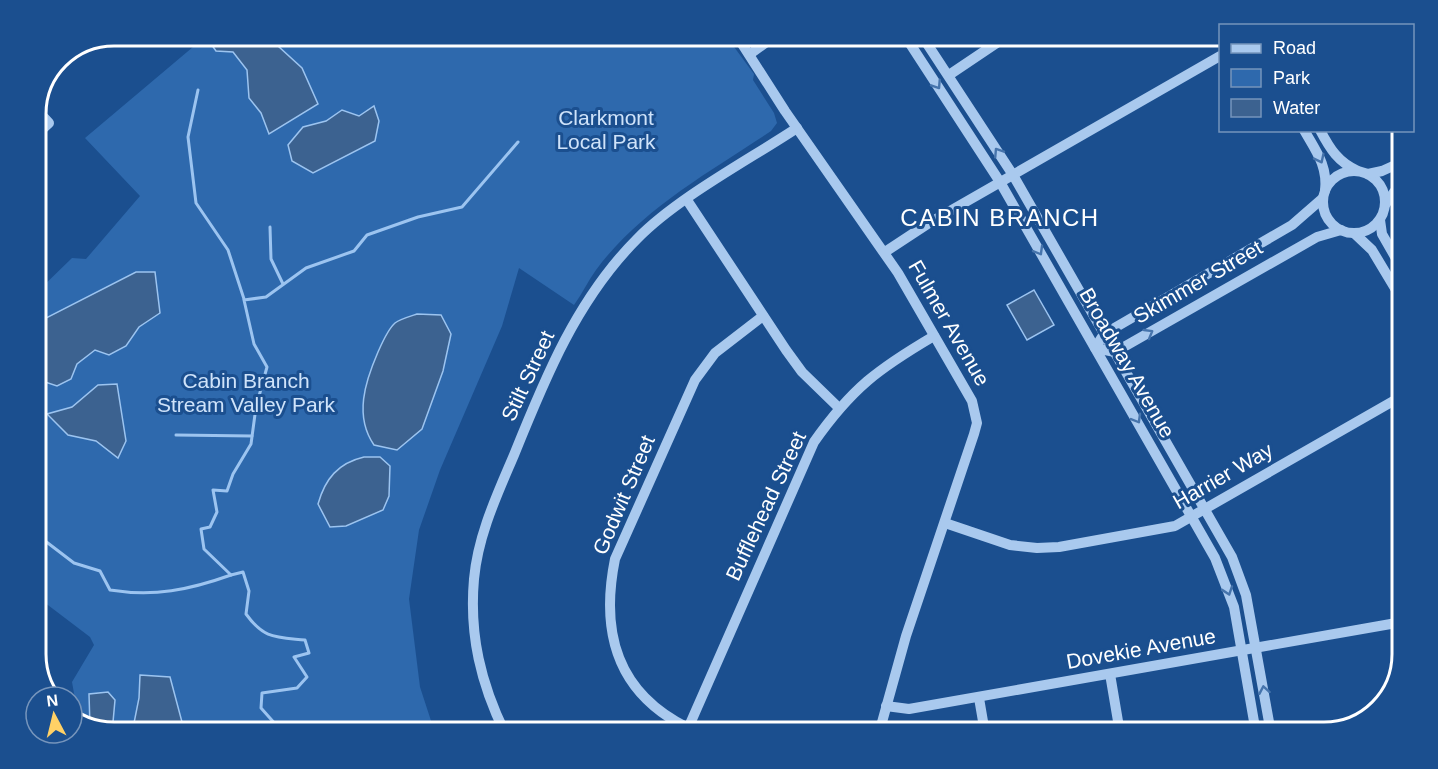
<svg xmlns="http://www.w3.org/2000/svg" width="1438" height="769" font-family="Arial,sans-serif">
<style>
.green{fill:#2e69ad}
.water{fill:#3c6290;stroke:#9cc4f0;stroke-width:1.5}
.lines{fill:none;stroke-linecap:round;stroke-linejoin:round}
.stream{stroke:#9cc4f0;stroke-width:3}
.minor{stroke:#a9c9ee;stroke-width:10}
.oneway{stroke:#4674ac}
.labels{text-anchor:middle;stroke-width:6;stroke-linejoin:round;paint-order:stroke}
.park-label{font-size:21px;fill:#cfe3fa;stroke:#1b4f8f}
.street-label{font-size:21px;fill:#fff;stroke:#1b4f8f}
.quarter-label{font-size:24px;letter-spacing:1.5px;fill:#fff;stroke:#1b4f8f}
.rim{fill:none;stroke:#fff;stroke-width:3}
</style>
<rect width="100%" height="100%" fill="#1b4f8f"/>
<path class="green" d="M 206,36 L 726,36 L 754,74 L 753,80 L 774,113 L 777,123 L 771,131 C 711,171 640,210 596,270 C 588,281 582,294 574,305 L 519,268 L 502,326 L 440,470 L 419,530 L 409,599 L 420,687 L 435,733 L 114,733 L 79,725 L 72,718 L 75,699 L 72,682 L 94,645 L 90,637 L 36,596 L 36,293 L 72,258 L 86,259 L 140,196 L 85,138 Z"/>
<g class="water">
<polygon points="213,36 267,36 302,68 318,104 269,134 261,113 249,98 247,70 233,52 216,51 209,41"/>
<polygon points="374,106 379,121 375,141 313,173 292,161 288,145 303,127 326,121 342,110 359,116"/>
<polygon points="136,272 155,272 160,313 139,327 126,346 109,355 95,350 77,364 71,379 57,386 36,379 36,326 42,320"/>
<polygon points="1034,290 1054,325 1027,340 1007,305"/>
<path d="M 417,314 L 441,315 L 451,334 L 443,371 L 422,429 L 397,450 L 374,445 C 354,416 365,382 378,352 C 382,343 388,329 395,323 C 400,319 411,316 417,314 Z"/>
<polygon points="117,384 126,441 118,458 96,441 68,435 47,414 72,407 98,385"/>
<path d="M 364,457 L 380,457 L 390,466 L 389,496 L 383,510 L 346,526 L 330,527 L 318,504 C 325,479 338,463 364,457 Z"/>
<polygon points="140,675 170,677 182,722 180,733 132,733 139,698"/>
<polygon points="108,692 115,700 112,733 90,727 89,694"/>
</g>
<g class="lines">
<g class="stream">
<polyline points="198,90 188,137 196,203 228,250 244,299"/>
<polyline points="270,227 271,259 283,284"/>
<polyline points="176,435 252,436"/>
<path d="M 36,534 L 74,563 L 100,571 L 110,590 C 154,597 189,590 231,575"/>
<path d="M 271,733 L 277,726 L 261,708 L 262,693 L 297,688 L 307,677 L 294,657 L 309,653 L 305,640 C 275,637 264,639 246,614 L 249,591 L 243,572 L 231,575 L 204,549 L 201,529 L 210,527 L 217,512 L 213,490 L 227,491 L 233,474 L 251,444 L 256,407 L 267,367 L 254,344 L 244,300 L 266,297 L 306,268 L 354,251 L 367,235 L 418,217 L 462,207 L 518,142"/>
</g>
<g class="minor">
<polyline points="737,36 785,111 898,273 972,401 977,423 974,434 906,636 879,733"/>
<polyline points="905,36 1000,182 1215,558 1234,607 1256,733"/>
<polyline points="922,36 1013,175 1232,557 1246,595 1271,733"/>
<polyline points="750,54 775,36"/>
<polyline points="949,75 1007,36"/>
<path d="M 1304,130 C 1316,151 1328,166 1325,191"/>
<path d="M 1320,130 C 1330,149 1338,162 1358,171"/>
<polyline points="36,135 49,123 36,109"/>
<circle cx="1354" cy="202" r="31"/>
<polyline points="1368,174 1382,171 1402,162"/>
<polyline points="1323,198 1292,225 1104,334 1095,348 1115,352 1317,237 1341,230"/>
<polyline points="687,200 786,350 802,372 838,407"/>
<polyline points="1385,205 1394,192 1402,188"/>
<polyline points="1380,220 1382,234 1402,269"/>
<polyline points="1354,233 1372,250 1402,300"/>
<polyline points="885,252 929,223 1220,56"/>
<polyline points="945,523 1010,545 1037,548 1059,547 1175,526 1402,396"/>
<polyline points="1110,674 1120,733"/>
<polyline points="979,698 985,733"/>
<polyline points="886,706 909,709 1402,622"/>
<path d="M 688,728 C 617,693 600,633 615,559 L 695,380 L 715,353 L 763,316"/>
<path d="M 505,733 C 481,684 469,635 474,579 C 478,535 497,495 514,455 C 545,378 577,299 637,239 C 677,198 747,161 797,128"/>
<path d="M 686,733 L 814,442 C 852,388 878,369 934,336"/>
</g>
</g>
<defs><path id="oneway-chevron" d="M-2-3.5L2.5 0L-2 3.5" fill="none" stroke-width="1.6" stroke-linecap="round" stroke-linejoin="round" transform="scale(1.5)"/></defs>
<g class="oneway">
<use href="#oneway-chevron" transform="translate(937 85) rotate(57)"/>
<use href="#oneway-chevron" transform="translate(998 152) rotate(-123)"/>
<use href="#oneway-chevron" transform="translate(1320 159) rotate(64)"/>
<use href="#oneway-chevron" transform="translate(1039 251) rotate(60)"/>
<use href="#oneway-chevron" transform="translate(1149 333) rotate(-30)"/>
<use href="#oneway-chevron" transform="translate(1137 419) rotate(60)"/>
<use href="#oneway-chevron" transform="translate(1228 591) rotate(71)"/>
<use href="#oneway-chevron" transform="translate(1264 690) rotate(-100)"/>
</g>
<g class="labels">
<g class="park-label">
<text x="606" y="125">Clarkmont<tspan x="606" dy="24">Local Park</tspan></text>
<text x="246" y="388">Cabin Branch<tspan x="246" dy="24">Stream Valley Park</tspan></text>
</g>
<g class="street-label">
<text transform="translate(1198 282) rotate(-30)" y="7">Skimmer Street</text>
<text transform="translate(949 323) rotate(60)" y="7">Fulmer Avenue</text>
<text transform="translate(1127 363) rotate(60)" y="7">Broadway Avenue</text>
<text transform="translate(528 376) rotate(-65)" y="7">Stilt Street</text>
<text transform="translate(1223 476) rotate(-30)" y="7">Harrier Way</text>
<text transform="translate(624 495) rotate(-67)" y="7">Godwit Street</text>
<text transform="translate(766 506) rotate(-65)" y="7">Bufflehead Street</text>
<text transform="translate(1141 649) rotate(-10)" y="7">Dovekie Avenue</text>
</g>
<g class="quarter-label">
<text x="1000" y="226">CABIN BRANCH</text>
</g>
</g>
<path d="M0 0H1438V769H0ZM114 46H1324A68 68 0 0 1 1392 114V654A68 68 0 0 1 1324 722H114A68 68 0 0 1 46 654V114A68 68 0 0 1 114 46Z" fill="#1b4f8f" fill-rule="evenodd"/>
<path class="rim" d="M114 46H1324A68 68 0 0 1 1392 114V654A68 68 0 0 1 1324 722H114A68 68 0 0 1 46 654V114A68 68 0 0 1 114 46Z"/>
<rect x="1219" y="24" width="195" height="108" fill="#1b4f8f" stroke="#7695bc" stroke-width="1.5"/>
<rect x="1231" y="44" width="30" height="9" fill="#a9c9ee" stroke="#7695bc" stroke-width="1.5"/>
<text x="1273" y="54" font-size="18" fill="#ffffff">Road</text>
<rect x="1231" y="69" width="30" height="18" fill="#2e69ad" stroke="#7695bc" stroke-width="1.5"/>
<text x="1273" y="84" font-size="18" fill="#ffffff">Park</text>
<rect x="1231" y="99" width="30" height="18" fill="#3c6290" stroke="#7695bc" stroke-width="1.5"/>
<text x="1273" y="114" font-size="18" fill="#ffffff">Water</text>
<g transform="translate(54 715) rotate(353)"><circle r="28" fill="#1b4f8f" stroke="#7695bc" stroke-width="1.5"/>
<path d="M0-4.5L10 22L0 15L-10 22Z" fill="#ffd166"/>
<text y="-9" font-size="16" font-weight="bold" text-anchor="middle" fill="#ffffff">N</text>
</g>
</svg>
